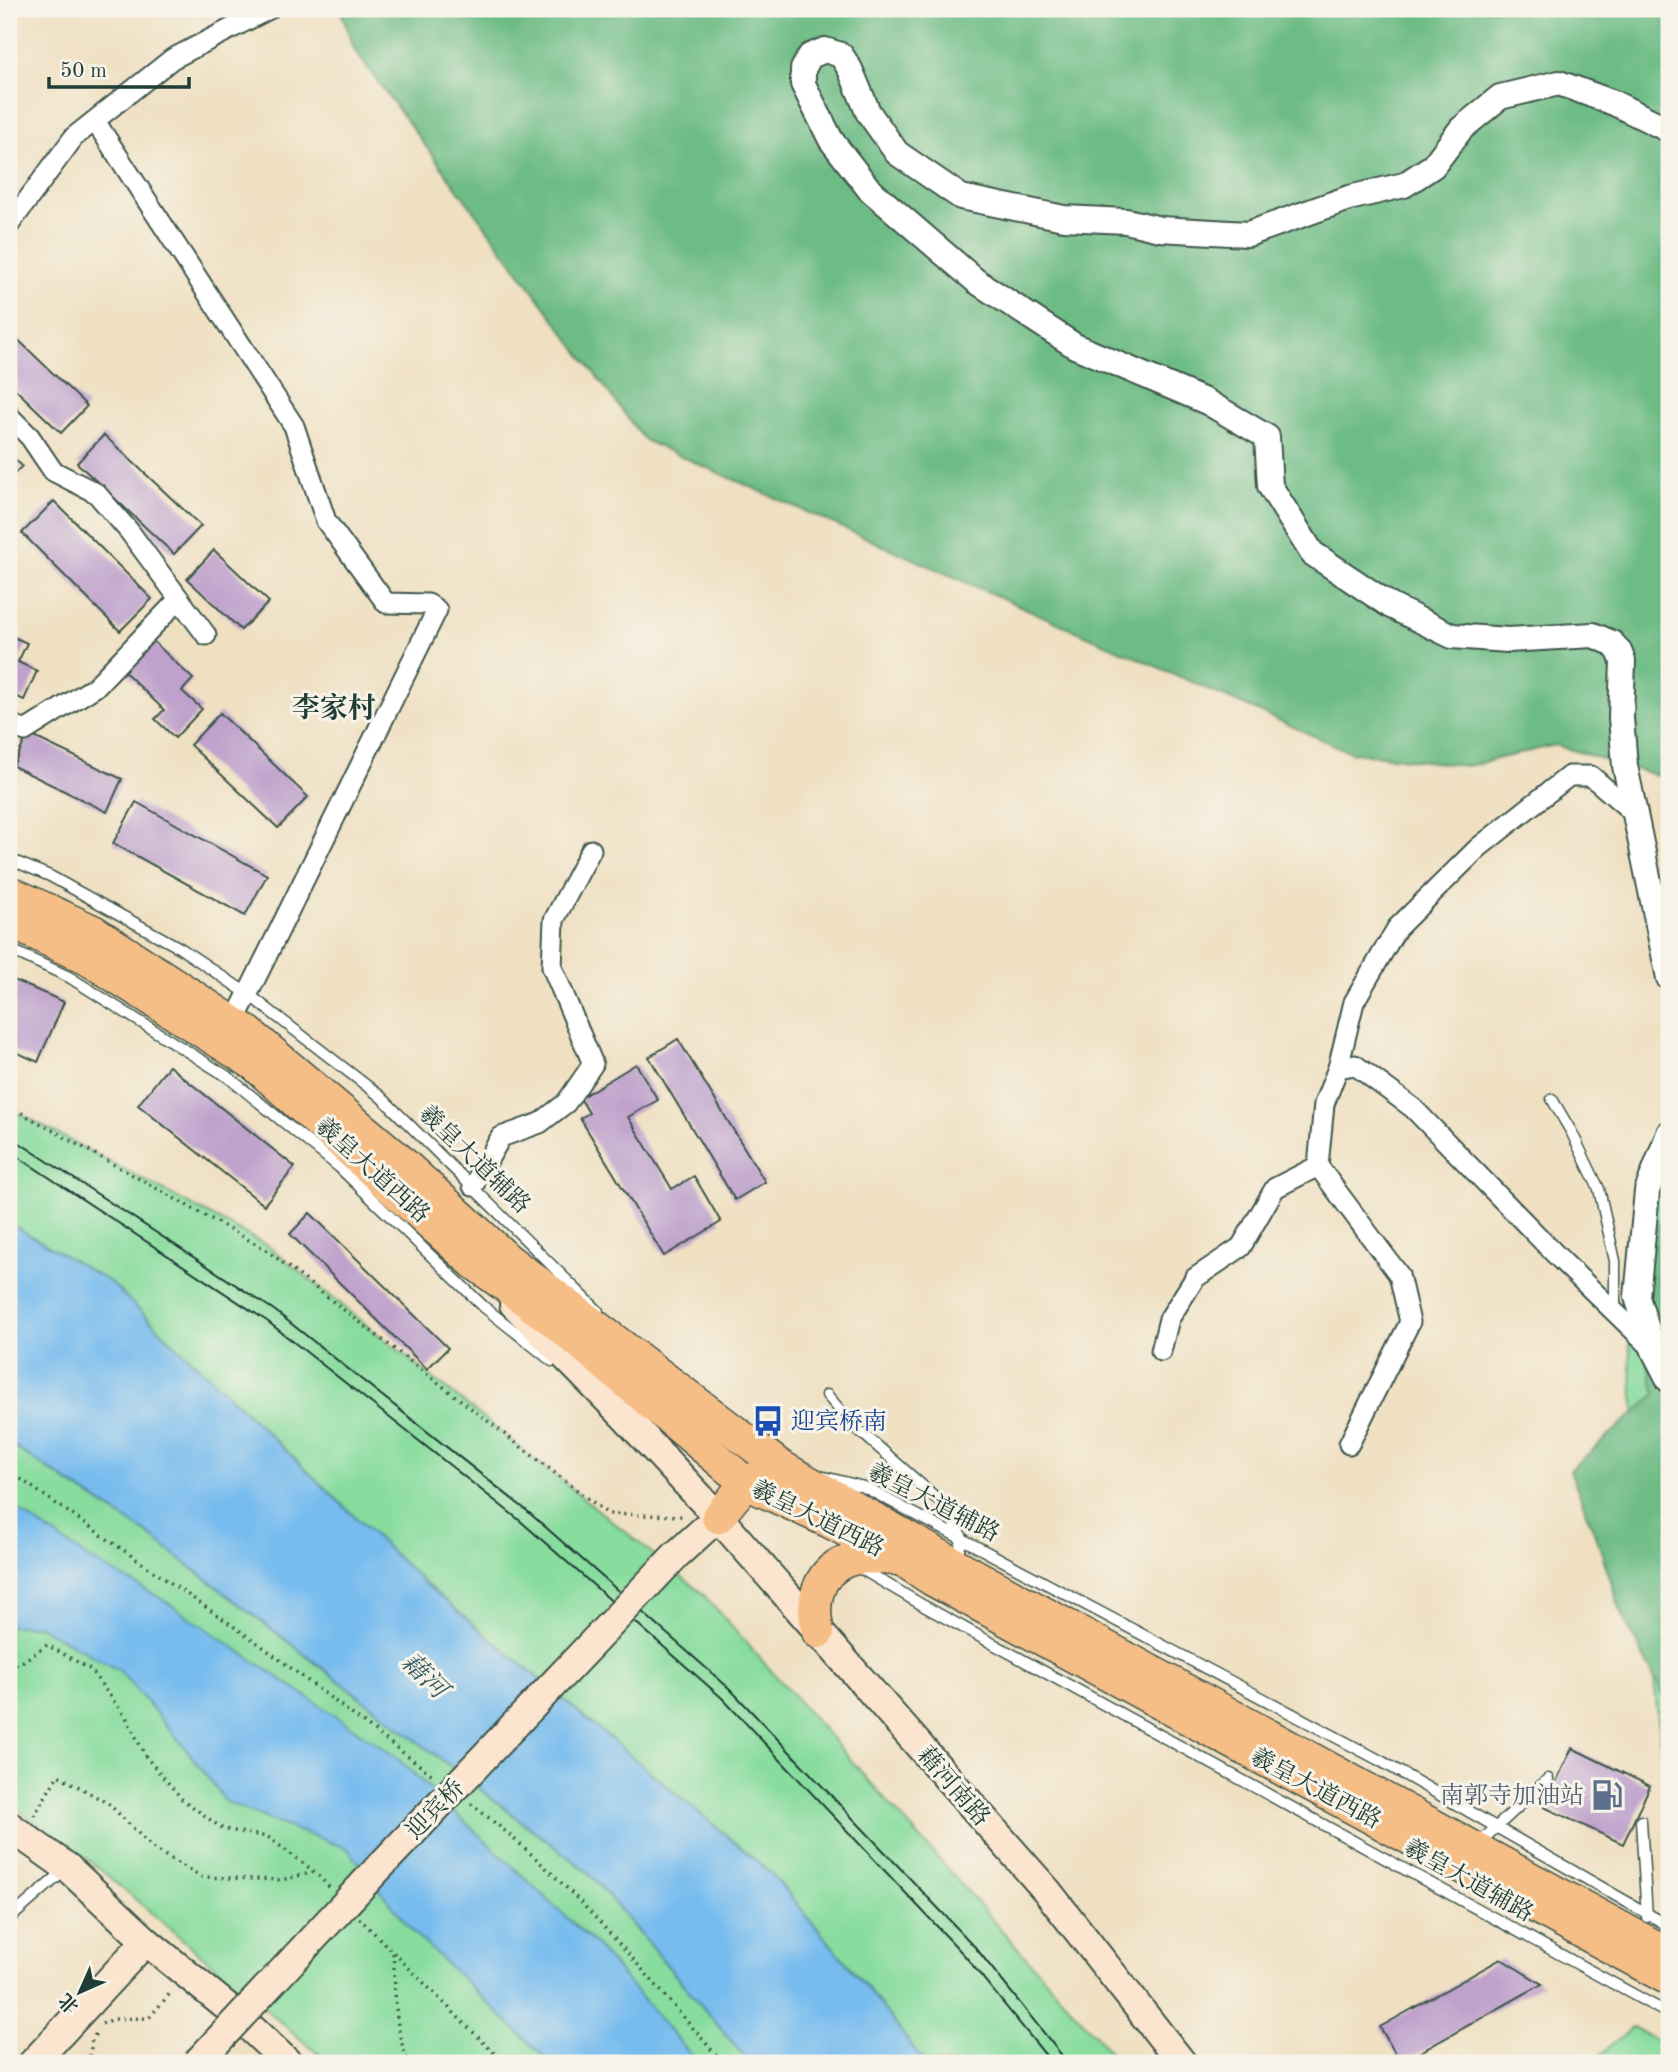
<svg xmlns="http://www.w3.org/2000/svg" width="1678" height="2072" font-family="'Old Standard TT','Noto Serif SC',serif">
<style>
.green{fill:#87dc9e;stroke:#538c69;stroke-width:2}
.forest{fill:#6dbc85;stroke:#467c5c;stroke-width:2}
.water{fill:#77bcee;stroke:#4b7c91;stroke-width:2}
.building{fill:#bea1cc}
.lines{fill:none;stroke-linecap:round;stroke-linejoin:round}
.service-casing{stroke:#3e5549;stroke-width:13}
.minor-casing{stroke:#3e5549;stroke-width:23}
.tertiary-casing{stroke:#3e5549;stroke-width:28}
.secondary-casing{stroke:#3e5549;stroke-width:32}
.primary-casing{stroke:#3e5549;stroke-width:35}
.path{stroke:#3e5549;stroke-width:3.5;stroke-dasharray:2 5;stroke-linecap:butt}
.service{stroke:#fff;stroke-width:10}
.minor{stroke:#fff;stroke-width:19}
.tertiary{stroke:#fff;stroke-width:24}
.secondary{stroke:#fbe5cf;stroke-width:28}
.primary{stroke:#f6be87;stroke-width:32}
.tram{stroke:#1f3d34;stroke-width:2}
.secondary-bridge-casing{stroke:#3e5549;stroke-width:32;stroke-linecap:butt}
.secondary-bridge{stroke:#fbe5cf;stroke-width:28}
.labels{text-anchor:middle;stroke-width:6;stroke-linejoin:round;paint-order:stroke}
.street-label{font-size:24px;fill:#1f3d34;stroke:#f7f3e8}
.transit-label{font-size:24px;fill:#164399;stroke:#f7f3e8;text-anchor:start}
.service-label{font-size:24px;fill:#4e5e75;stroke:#f7f3e8;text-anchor:end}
.water-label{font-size:26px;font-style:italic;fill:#355d62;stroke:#f7f3e8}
.quarter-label{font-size:28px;font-weight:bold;fill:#1f3d34;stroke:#f7f3e8}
</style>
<rect width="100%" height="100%" fill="#f7f3e8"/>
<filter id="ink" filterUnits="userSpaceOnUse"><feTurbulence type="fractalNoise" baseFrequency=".0143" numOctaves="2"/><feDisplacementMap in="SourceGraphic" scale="14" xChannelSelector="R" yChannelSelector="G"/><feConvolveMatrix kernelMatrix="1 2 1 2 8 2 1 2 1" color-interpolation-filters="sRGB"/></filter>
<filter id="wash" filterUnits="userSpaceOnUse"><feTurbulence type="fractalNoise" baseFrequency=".00686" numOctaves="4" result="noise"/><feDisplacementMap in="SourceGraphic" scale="28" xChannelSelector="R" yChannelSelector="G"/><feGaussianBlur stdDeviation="1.57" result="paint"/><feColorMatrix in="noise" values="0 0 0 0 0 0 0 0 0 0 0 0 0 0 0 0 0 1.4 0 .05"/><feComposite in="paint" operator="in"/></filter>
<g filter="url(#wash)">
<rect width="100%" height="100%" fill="#efe0c2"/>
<g class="green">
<polygon points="1669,1069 1669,1812 1653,1673 1627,1313"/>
<polygon points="9,1108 268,1246 703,1594 1120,2063 925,2063 868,1989 771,1873 424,1583 111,1283 9,1223"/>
<polygon points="9,1444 148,1534 589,1873 750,2063 329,2063 90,1861 9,1803"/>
<polygon points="1632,2027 1669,2047 1669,2063 1591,2063"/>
</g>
<g class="forest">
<polygon points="340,9 1669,9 1669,779 1555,745 1467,766 1350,752 644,440 355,51"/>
<polygon points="1669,1205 1669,1706 1622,1615 1598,1542 1570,1470 1656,1394 1627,1288"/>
</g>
<g class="water">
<polygon points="9,1223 111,1283 424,1583 771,1873 868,1989 925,2063 750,2063 589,1873 148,1534 9,1443"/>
<polygon points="9,1504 90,1559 164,1600 396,1757 596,1945 698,2063 551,2063 413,1932 347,1848 290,1828 226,1802 183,1745 120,1671 39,1626 9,1626"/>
</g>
<g id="blocks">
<g class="building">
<polygon points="9,331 87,406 61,433 9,383"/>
<polygon points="104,435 201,526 174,554 77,463"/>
<polygon points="9,453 22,466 9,479"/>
<polygon points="54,501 152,599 120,631 22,533"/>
<polygon points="214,550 269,602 241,630 187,579"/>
<polygon points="9,635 27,643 18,662 37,671 24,700 9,693"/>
<polygon points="153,641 193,679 182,691 202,709 175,738 155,719 164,710 124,671"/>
<polygon points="220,713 308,797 278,828 190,745"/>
<polygon points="28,734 122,779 107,812 13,766"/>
<polygon points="136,802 267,875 245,916 113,843"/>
<polygon points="9,978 64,1002 38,1062 9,1049"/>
<polygon points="678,1039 765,1182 735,1200 649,1057"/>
<polygon points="636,1064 658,1100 628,1117 672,1189 694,1176 721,1222 664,1256 580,1118 589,1113 580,1098"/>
<polygon points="169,1066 295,1167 264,1205 138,1105"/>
<polygon points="310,1213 448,1348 427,1369 290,1234"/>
<polygon points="1572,1748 1650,1786 1623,1844 1544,1807"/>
<polygon points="1501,1959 1542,1984 1401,2063 1380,2027"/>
</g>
</g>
</g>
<g filter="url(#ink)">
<use href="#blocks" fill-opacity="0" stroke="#3e5549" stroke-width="2"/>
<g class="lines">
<defs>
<g id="service">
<polyline points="9,859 50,876 180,948 248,994 380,1096 598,1311"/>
<polyline points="9,949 69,977 228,1077 339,1167 484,1307 552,1361"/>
<polyline points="1552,1099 1572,1133 1599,1189 1615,1261 1615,1312"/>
<polyline points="827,1395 851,1423 943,1504 963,1539 955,1559"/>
<polyline points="824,1477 864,1487 1379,1760 1669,1926"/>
<polyline points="858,1567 924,1606 1669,2014"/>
<polyline points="1641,1821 1647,1917"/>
<polyline points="1477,1845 1548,1779"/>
<polyline points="9,1919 65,1870"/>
</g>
<g id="minor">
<polyline points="95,121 294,426 326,521 386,603 428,604 437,610 234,1022"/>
<polyline points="9,225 74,137 172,59 269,9"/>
<polyline points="9,416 30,437 53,471 96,493 129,531 206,635"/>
<polyline points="9,723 25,731 95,687 178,600"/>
<polyline points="1338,1068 1354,1002 1397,928 1478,848 1569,776 1591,776 1635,814"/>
<polyline points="473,1186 501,1137 540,1123 566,1103 593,1064 552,967 554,920 591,850"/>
<polyline points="1161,1351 1169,1319 1195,1278 1241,1247 1275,1188 1318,1166"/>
<polyline points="1349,1444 1410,1322 1399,1275 1318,1166 1324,1104 1338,1068 1355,1065 1413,1108 1562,1261 1654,1350"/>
</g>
<g id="tertiary">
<polyline points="1669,130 1614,103 1559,83 1500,97 1461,129 1433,166 1404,185 1349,198 1248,234 1160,229 1126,221 1064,218 961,197 897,153 868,112 850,69 841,55 825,50 810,56 803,69 803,84 831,140 869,189 976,281 1075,346 1207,402 1267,437 1270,486 1312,553 1391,606 1452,636 1508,640 1593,635 1612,643 1619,651 1623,661 1621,718 1625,766 1669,978"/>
<polyline points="1669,1133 1647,1191 1637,1297 1654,1351 1669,1380"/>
</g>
<g id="secondary">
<polyline points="514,1304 627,1419 718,1517 1047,1891 1182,2063"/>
<polyline points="675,1556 718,1517"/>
<polyline points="9,1826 68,1868 146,1941 237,2015 288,2063"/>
<polyline points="33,2063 146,1941"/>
</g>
<g id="primary">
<polyline points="9,892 93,931 249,1033 396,1157 507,1259 780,1466 976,1576 1669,1954"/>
<polyline points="9,921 88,959 254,1064 474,1263 551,1319 746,1483 828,1521 901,1559 933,1580 1669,1979"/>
<polyline points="718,1517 746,1483 764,1474"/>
<path d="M 818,1632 C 811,1604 816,1573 846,1561 C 861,1555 880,1558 896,1559"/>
</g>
</defs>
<use href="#service" class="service-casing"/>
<use href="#minor" class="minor-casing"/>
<use href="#tertiary" class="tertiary-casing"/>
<use href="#secondary" class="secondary-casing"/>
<use href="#primary" class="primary-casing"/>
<g class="path">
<polyline points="9,1106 265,1249 608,1514 684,1516"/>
<polyline points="9,1471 259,1644 434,1776"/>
<polyline points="9,1666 19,1664 47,1645 90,1669 127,1719 146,1757 182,1799 223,1829 268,1837 315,1872 330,1888"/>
<path d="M 471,1804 C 568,1877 644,1972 723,2063"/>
<polyline points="34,1816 58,1775 109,1804 154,1849 202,1877 281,1880 314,1872"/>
<polyline points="359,1918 504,2063"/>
<path d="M 393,1953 C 396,1991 393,2028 409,2063"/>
<polyline points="102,2024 113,2019 149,2018 172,1991"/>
<polyline points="89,2063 92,2040 98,2030"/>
</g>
<use href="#service" class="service"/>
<use href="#minor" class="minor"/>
<use href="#tertiary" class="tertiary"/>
<use href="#secondary" class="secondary"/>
<use href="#primary" class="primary"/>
<g class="tram">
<polyline points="9,1136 274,1310 526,1510 730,1689 975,1947 1068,2063"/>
<polyline points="9,1151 267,1321 518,1519 722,1698 965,1956 1052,2063"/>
</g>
<defs>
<polyline id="secondary-bridge" points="197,2063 372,1875 675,1556"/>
</defs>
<use href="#secondary-bridge" class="secondary-bridge-casing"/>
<use href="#secondary-bridge" class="secondary-bridge"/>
</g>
</g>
<defs>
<symbol id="bus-bare" viewBox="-9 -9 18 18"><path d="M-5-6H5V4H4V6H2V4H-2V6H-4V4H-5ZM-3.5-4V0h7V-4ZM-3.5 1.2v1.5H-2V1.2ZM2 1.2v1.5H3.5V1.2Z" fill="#1a4fb4" stroke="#f7f3e8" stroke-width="2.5" paint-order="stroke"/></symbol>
<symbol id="fuel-bare" viewBox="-9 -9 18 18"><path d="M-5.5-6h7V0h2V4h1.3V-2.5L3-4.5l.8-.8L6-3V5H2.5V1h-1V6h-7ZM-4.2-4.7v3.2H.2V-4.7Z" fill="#5c6f8a" stroke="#f7f3e8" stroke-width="2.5" paint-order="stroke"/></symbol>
</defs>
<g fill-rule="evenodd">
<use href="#bus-bare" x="746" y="1399" width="44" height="44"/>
<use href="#fuel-bare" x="1585" y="1773" width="44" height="44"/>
</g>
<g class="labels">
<g class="street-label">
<text transform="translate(475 1159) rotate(44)" y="8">羲皇大道辅路</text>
<text transform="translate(373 1170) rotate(42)" y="8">羲皇大道西路</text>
<text transform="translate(934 1502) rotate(27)" y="8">羲皇大道辅路</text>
<text transform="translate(818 1518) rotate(26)" y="8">羲皇大道西路</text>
<text transform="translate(954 1786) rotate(49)" y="8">藉河南路</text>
<text transform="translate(1316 1788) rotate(28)" y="8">羲皇大道西路</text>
<text transform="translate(435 1809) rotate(-46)" y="8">迎宾桥</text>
<text transform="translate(1469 1880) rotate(29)" y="8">羲皇大道辅路</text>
</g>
<g class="transit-label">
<text x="791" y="1429">迎宾桥南</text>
</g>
<g class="service-label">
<text x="1584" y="1803">南郭寺加油站</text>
</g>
<g class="water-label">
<text transform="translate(425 1675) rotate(44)" y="9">藉河</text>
</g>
<g class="quarter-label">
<text x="334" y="717">李家村</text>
</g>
</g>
<rect width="1678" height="2072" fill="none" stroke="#f7f3e8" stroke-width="35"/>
<g transform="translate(80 1992) rotate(225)" stroke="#f7f3e8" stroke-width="5" paint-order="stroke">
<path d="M0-5L12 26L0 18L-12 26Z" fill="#1f3d34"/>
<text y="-10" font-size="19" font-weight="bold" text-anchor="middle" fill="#1f3d34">北</text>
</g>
<path d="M49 77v10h140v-10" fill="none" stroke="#1f3d34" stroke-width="3.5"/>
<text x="60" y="77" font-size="21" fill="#1f3d34" stroke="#f7f3e8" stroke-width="5" paint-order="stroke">50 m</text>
</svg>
